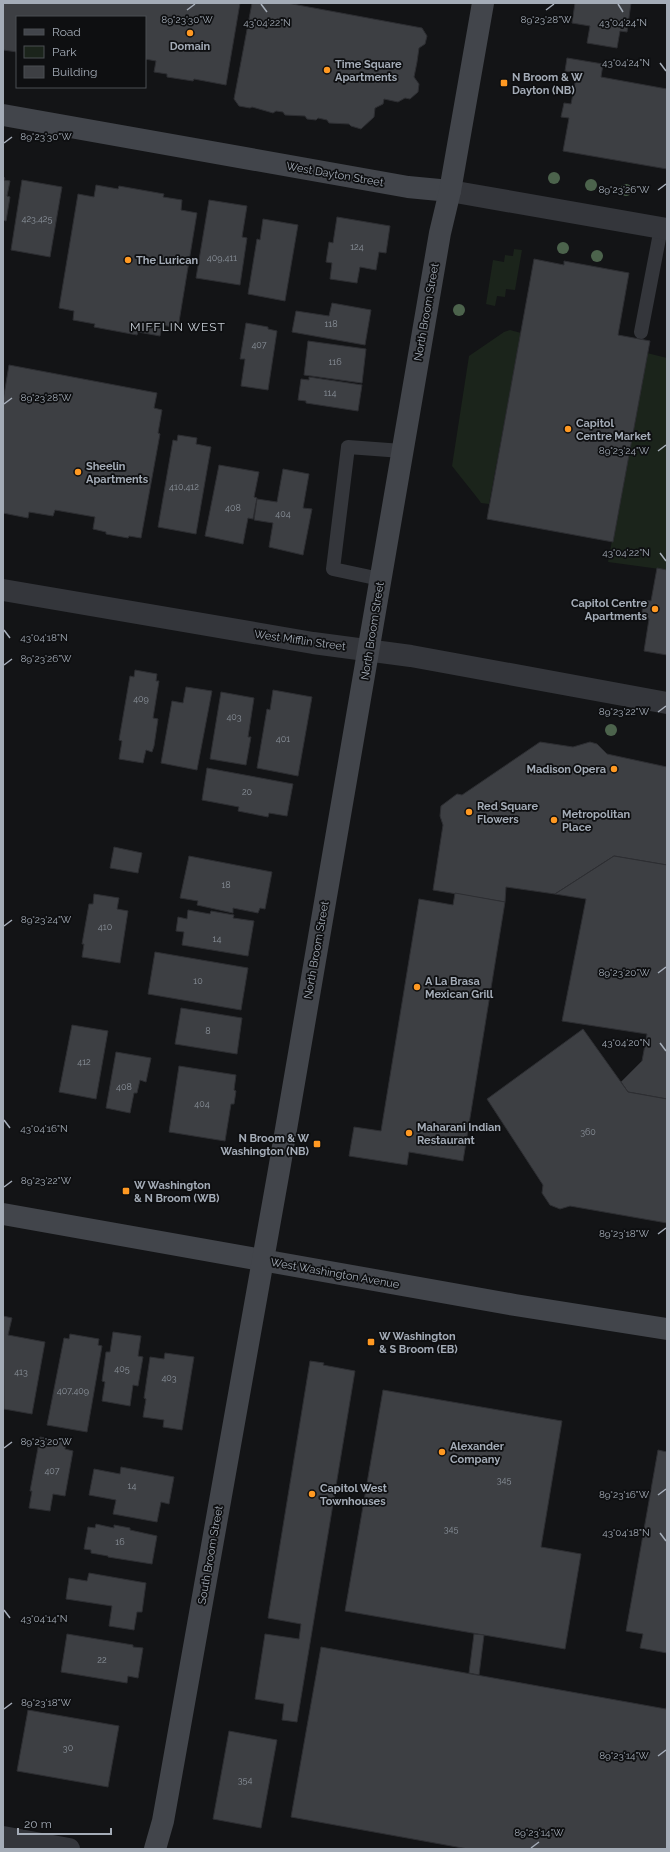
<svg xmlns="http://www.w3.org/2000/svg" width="670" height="1852" font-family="Raleway,sans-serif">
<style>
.green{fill:#1b241b}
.building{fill:#3d3f43;stroke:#2d2e32}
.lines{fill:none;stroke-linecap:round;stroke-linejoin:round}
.lane{stroke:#34363b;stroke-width:14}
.street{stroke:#34363b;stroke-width:22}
.secondary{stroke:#42454b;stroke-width:22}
.tree{fill:#4c634c}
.ticks{fill:none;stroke:#a4acb7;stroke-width:1.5}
.poi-dot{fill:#f92;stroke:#0e0f11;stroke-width:1.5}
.labels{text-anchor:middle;stroke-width:3.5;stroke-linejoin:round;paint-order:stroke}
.number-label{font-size:9px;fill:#8a919a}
.poi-label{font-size:11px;font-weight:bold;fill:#a4acb7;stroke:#0e0f11;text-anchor:start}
.street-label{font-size:11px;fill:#a4acb7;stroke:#0e0f11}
.neighbourhood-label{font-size:12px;letter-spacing:1px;fill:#c5cbd3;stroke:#0e0f11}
.ticks-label{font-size:10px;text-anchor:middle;fill:#a4acb7;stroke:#0e0f11;stroke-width:3.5;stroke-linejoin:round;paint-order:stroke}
</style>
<rect width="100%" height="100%" fill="#131416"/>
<g class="green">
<polygon points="514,249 522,250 515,290 506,289 505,297 497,296 495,306 486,304 493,260 504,262 505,255 513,256"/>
<polygon points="510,330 521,333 489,504 481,503 479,500 452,466 469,356 504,332"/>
<polygon points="647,353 667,358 667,570 608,562"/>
</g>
<g class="building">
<polygon points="3,3 240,3 226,85 194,79 193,81 167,77 167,74 154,72 156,61 145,59 145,17 17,17 17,52 3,50"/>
<polygon points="252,3 287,3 422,28 427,36 425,44 419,48 417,62 414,77 419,84 418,92 410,99 405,98 398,102 384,99 383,104 375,108 374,117 361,129 351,126 349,124 329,123 327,120 318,118 316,120 307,119 305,116 285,115 283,112 276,111 273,113 252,107 250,108 239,106 234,99"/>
<polygon points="575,3 631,3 627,32 620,31 617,48 587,43 590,26 572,23"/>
<polygon points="567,58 603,64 601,77 667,89 667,169 563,151 569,118 561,117 564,103 571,104 577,73 565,71"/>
<polygon points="3,177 5,178 4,180 10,181 7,196 10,197 6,221 3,220"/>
<polygon points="22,180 62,187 50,257 11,250"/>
<polygon points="96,185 118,189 119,186 164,194 163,197 182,200 181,210 197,213 178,328 162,325 160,336 138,332 137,335 94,327 95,324 73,320 74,311 59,308 78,194 94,197"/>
<polygon points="209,200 247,206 242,237 247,238 240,285 196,278"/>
<polygon points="337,217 390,226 386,253 379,252 376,270 360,267 357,283 330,279 332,263 326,262 329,242 333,243"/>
<polygon points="263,219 298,225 285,301 248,294 257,239 260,240"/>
<polygon points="534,259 564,265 564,261 629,273 618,335 650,341 613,542 487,519"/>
<polygon points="332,303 371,310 365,345 292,332 296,311 329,316"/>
<polygon points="246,323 268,327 268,329 277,331 268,390 241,386 245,359 240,359"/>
<polygon points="308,341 366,349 362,383 304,375"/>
<polygon points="9,365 157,393 154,408 162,410 158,433 160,434 141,538 129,536 128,538 106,534 106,532 93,529 95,517 55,510 53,516 29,512 28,518 3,513 3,401"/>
<polygon points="309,377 362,385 358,411 306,403 306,401 298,400 301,379 309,380"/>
<polygon points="178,435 197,438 196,444 211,447 196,534 158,527 173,440 177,441"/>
<polygon points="219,465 259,472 254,497 257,498 253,519 248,518 243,544 205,536"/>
<polygon points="283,469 309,474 303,508 312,509 303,555 269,547 273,523 254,520 257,499 277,502"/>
<polygon points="657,568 667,570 667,655 644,651 649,619 641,618 644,600 651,601"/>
<polygon points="135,670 157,674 156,681 159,681 153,718 158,719 154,746 152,752 146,750 143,763 119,759 122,741 119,740 130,676 134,677"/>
<polygon points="186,687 212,691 197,770 161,763 172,701 183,703"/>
<polygon points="273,690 312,697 298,776 257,768 267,709 270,710"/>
<polygon points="221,692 254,698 248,737 251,737 246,765 210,759"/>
<polygon points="540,742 573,747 590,742 597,744 607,754 667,767 667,865 614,856 555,894 506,887 505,902 433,890 443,825 440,816 441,806 457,794 462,795"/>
<polygon points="207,768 293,784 287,816 269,813 268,817 238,811 239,807 202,800"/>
<polygon points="114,847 142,853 138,873 110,868"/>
<polygon points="189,856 272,872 265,909 260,908 258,913 233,908 233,913 197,905 198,901 180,898"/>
<polygon points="614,856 667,865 667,1099 628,1092 621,1082 642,1061 647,1034 562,1021 586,899 555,894"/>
<polygon points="455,893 505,902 463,1161 409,1152 407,1165 349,1156 354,1127 381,1131 419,899 453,905"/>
<polygon points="94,894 119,898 117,909 128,911 120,963 82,957 84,944 82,944 89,904 93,904"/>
<polygon points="188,910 210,914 211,911 234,915 233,918 254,921 248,956 182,945 184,932 176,931 178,917 187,919"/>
<polygon points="155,952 248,968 241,1010 148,994"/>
<polygon points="181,1008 242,1018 237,1054 175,1044"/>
<polygon points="72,1025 108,1031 96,1099 59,1092"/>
<polygon points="583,1029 628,1092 667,1099 667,1223 570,1206 560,1209 550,1205 542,1193 543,1185 487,1099"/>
<polygon points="116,1052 151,1058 146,1082 140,1080 137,1093 134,1093 130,1113 106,1108"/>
<polygon points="179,1066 236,1075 234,1090 236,1091 234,1104 231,1104 225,1141 169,1132"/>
<polygon points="3,1316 12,1318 8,1335 45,1342 32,1414 4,1409"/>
<polygon points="113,1332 141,1336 138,1356 143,1357 138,1386 133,1385 130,1406 102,1401 105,1382 102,1381 106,1352 110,1352"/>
<polygon points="70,1334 99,1339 98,1345 102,1346 87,1432 47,1425 64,1338 69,1339"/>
<polygon points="165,1353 194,1357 182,1430 163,1427 164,1420 143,1417 146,1399 144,1398 150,1357 164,1359"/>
<polygon points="310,1361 324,1363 323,1365 355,1371 297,1722 282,1720 284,1704 255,1699 265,1634 299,1639 301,1624 268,1618"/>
<polygon points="383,1390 562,1421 541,1547 581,1554 565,1649 345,1611"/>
<polygon points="40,1437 66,1442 65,1449 73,1451 65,1496 53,1494 50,1511 29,1508 32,1491 30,1491"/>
<polygon points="658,1450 667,1452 667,1653 640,1648 643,1634 626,1631"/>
<polygon points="121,1467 174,1477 169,1504 161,1502 157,1522 113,1514 116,1500 89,1495 94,1469 120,1474"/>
<polygon points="96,1524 114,1528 114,1525 130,1528 130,1530 157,1536 152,1564 108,1557 108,1556 91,1553 91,1550 84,1549 88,1527 95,1528"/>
<polygon points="89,1573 146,1583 142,1612 137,1612 134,1630 109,1626 112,1606 66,1599 69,1578 87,1581"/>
<polygon points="67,1634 133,1645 133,1647 143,1648 138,1678 128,1676 127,1683 61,1672"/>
<polygon points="474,1634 484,1635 479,1675 469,1673"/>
<polygon points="321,1647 666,1709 667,1704 667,1849 468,1849 291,1817"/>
<polygon points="28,1710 119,1726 108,1787 17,1771"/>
<polygon points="229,1731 277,1740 261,1828 213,1819"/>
</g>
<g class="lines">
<g class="lane">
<polyline points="641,332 661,228"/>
<polyline points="380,579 333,569 348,447 402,451"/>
</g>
<g class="street">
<polyline points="450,191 667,229"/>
<polyline points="3,590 313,643 411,656 667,703"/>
<polyline points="3,1837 69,1849"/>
</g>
<g class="secondary">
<polyline points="3,115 408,187 450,191"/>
<polyline points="3,1214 515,1305 667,1329"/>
<polyline points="155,1849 163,1821 279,1170 440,233 450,191 483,3"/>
</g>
</g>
<g class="tree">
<circle cx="554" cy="178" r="6"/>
<circle cx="591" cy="185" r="6"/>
<circle cx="626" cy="190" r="6"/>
<circle cx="563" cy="248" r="6"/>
<circle cx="597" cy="256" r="6"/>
<circle cx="459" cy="310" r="6"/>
<circle cx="611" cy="730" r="6"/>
</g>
<path class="ticks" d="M 261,4 L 267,12M 618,4 L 623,12M 187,10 L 195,4M 546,10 L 554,4M 660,63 L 666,71M 4,143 L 12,137M 658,190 L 666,184M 4,404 L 12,398M 658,451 L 666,445M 660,553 L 666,561M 4,630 L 10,638M 4,665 L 12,659M 658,712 L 666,706M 4,926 L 12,920M 658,973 L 666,967M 660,1043 L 666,1051M 4,1120 L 10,1128M 4,1187 L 12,1181M 658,1234 L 666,1228M 4,1448 L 12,1442M 658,1495 L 666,1489M 660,1533 L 666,1541M 4,1610 L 10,1618M 4,1709 L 12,1703M 658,1756 L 666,1750M 531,1848 L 539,1842"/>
<g class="poi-dot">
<circle cx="190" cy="33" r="4"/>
<circle cx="327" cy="70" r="4"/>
<rect x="500" y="79" width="8" height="8" rx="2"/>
<circle cx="128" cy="260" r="4"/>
<circle cx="568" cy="429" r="4"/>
<circle cx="78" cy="472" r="4"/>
<circle cx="655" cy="609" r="4"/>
<circle cx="614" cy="769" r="4"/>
<circle cx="469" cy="812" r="4"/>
<circle cx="554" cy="820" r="4"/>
<circle cx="417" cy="987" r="4"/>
<circle cx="409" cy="1133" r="4"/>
<rect x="313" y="1140" width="8" height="8" rx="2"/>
<rect x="122" y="1187" width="8" height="8" rx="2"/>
<rect x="367" y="1338" width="8" height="8" rx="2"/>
<circle cx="442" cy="1452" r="4"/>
<circle cx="312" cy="1494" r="4"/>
</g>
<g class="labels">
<g class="number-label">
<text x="37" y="222">423,425</text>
<text x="357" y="250">124</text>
<text x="222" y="261">409,411</text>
<text x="331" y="327">118</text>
<text x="259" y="348">407</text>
<text x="335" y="365">116</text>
<text x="330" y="396">114</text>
<text x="184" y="490">410,412</text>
<text x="233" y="511">408</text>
<text x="283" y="517">404</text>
<text x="141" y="702">409</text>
<text x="234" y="720">403</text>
<text x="283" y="742">401</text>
<text x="247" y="795">20</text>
<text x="226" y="888">18</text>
<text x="105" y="930">410</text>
<text x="217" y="942">14</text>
<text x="198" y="984">10</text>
<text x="208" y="1034">8</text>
<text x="84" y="1065">412</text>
<text x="124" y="1090">408</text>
<text x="202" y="1107">404</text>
<text x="588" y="1135">360</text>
<text x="122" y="1372">405</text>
<text x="21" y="1375">413</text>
<text x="169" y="1381">403</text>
<text x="73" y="1394">407,409</text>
<text x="52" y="1474">407</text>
<text x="504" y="1483">345</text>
<text x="132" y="1489">14</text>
<text x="451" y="1532">345</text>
<text x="120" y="1545">16</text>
<text x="102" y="1663">22</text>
<text x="68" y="1751">30</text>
<text x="245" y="1783">354</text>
</g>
<g class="poi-label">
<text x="190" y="50" text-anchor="middle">Domain</text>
<text x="335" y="68">Time Square<tspan x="335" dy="13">Apartments</tspan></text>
<text x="512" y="81">N Broom &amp; W<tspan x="512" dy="13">Dayton (NB)</tspan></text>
<text x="136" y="264">The Lurican</text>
<text x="576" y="427">Capitol<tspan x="576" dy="13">Centre Market</tspan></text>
<text x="86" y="470">Sheelin<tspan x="86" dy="13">Apartments</tspan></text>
<text x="647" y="607" text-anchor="end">Capitol Centre<tspan x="647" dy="13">Apartments</tspan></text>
<text x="606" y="773" text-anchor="end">Madison Opera</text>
<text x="477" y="810">Red Square<tspan x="477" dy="13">Flowers</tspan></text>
<text x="562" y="818">Metropolitan<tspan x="562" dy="13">Place</tspan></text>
<text x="425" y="985">A La Brasa<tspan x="425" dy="13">Mexican Grill</tspan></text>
<text x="417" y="1131">Maharani Indian<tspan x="417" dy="13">Restaurant</tspan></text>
<text x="309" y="1142" text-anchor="end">N Broom &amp; W<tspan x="309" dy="13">Washington (NB)</tspan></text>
<text x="134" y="1189">W Washington<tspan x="134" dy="13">&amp; N Broom (WB)</tspan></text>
<text x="379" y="1340">W Washington<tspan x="379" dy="13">&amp; S Broom (EB)</tspan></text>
<text x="450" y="1450">Alexander<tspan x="450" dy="13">Company</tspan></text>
<text x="320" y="1492">Capitol West<tspan x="320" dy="13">Townhouses</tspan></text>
</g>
<g class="street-label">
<text transform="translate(335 174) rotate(10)" y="4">West Dayton Street</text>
<text transform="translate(426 312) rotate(-80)" y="4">North Broom Street</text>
<text transform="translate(372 631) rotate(-81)" y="4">North Broom Street</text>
<text transform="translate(300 640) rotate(8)" y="4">West Mifflin Street</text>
<text transform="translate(316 950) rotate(-80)" y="4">North Broom Street</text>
<text transform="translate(335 1273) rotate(10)" y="4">West Washington Avenue</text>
<text transform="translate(210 1555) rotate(-80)" y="4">South Broom Street</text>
</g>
<g class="neighbourhood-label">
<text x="178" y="331">MIFFLIN WEST</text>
</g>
</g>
<g class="ticks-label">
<text x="187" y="23">89°23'30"W</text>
<text x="546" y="23">89°23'28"W</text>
<text x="267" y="26">43°04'22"N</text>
<text x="623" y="26">43°04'24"N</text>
<text x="626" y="66">43°04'24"N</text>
<text x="46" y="140">89°23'30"W</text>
<text x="624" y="193">89°23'26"W</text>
<text x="46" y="401">89°23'28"W</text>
<text x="624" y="454">89°23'24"W</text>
<text x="626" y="556">43°04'22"N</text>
<text x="44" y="641">43°04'18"N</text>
<text x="46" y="662">89°23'26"W</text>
<text x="624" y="715">89°23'22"W</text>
<text x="46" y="923">89°23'24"W</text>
<text x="624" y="976">89°23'20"W</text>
<text x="626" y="1046">43°04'20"N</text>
<text x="44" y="1132">43°04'16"N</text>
<text x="46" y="1184">89°23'22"W</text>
<text x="624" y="1237">89°23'18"W</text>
<text x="46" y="1445">89°23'20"W</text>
<text x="624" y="1498">89°23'16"W</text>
<text x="626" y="1536">43°04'18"N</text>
<text x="44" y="1622">43°04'14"N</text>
<text x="46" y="1706">89°23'18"W</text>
<text x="624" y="1759">89°23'14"W</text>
<text x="539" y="1836">89°23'14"W</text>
</g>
<rect width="670" height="1852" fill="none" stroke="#a4acb7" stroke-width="8"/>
<rect x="16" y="16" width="130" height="72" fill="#0e0f11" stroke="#4a4e53"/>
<rect x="24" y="29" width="20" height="6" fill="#42454b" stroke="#4a4e53"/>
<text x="52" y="36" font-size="12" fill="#a4acb7">Road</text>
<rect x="24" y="46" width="20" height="12" fill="#1b241b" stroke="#4a4e53"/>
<text x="52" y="56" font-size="12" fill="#a4acb7">Park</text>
<rect x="24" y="66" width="20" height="12" fill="#3d3f43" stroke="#4a4e53"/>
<text x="52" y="76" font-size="12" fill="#a4acb7">Building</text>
<path d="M18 1828v6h93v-6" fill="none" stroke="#a4acb7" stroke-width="2"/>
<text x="24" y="1828" font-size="12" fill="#a4acb7" stroke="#0e0f11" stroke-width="3" paint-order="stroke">20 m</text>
</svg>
